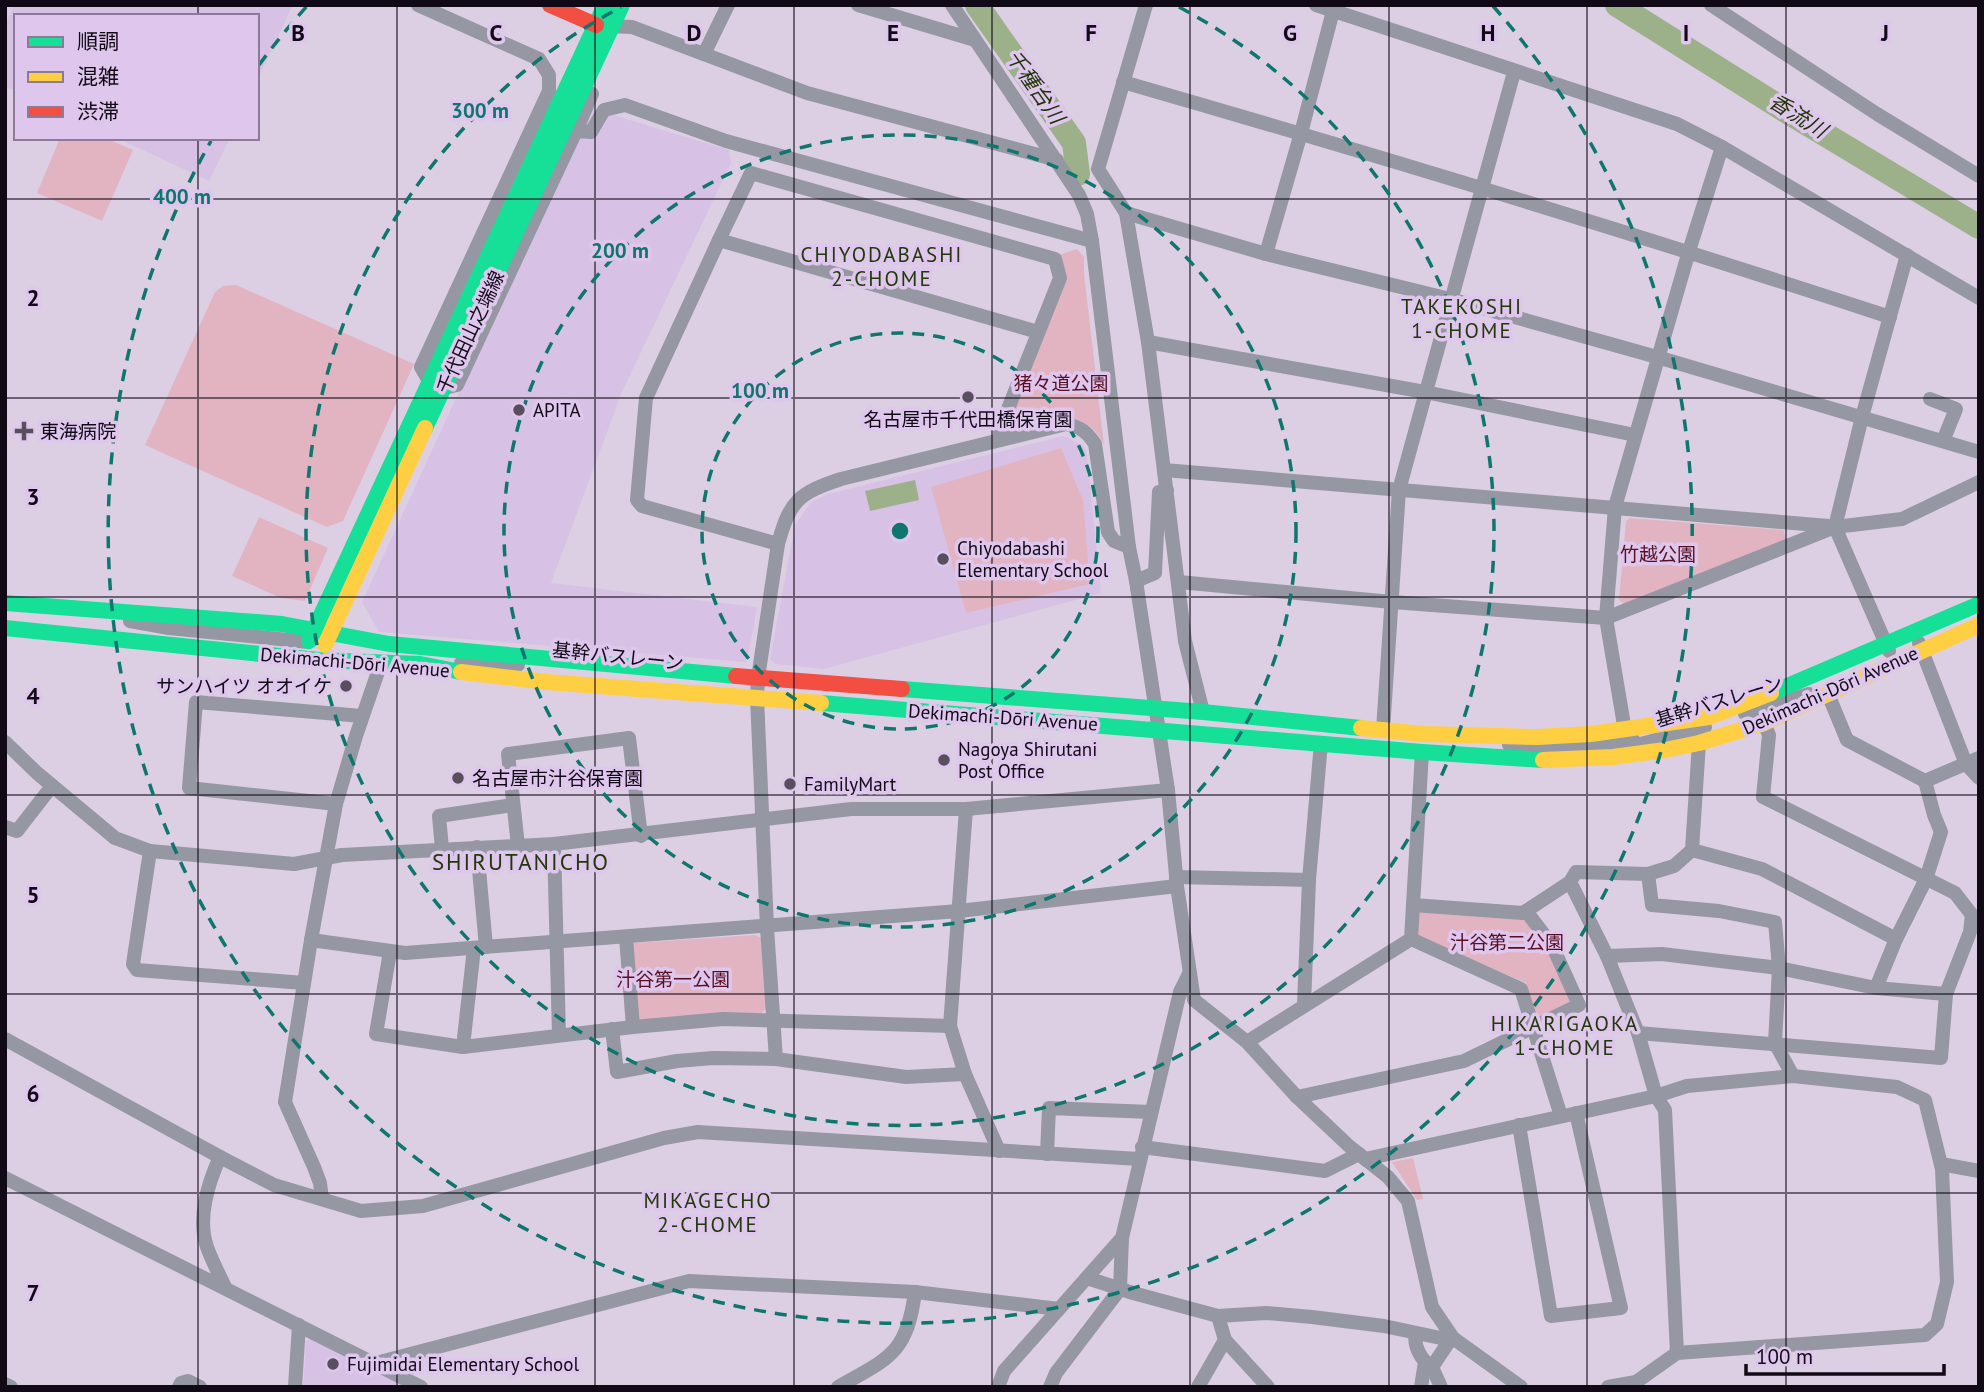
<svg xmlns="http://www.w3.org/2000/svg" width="1984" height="1392" font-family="'PT Sans','Noto Sans JP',sans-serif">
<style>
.built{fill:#d7c2e5}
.green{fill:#e2b4c2}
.water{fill:#9cb08a}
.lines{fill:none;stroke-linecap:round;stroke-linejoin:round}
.river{stroke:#9cb08a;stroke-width:24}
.street{stroke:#9597a3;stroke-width:14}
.fast{stroke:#16e098;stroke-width:16}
.slow{stroke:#ffcf43;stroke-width:16}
.jam{stroke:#f24e42;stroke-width:16}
.grid{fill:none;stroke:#110916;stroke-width:2;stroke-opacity:0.55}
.ring{fill:none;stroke:#0f766e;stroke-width:3.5;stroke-dasharray:12 9}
.poi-dot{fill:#584e5e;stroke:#dec6ed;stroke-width:2.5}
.labels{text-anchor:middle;stroke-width:7;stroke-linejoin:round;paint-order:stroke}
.street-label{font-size:19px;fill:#110916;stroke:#dec6ed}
.park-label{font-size:19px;fill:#560f21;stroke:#dec6ed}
.poi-label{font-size:19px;fill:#110916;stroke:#dec6ed;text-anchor:start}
.water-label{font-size:21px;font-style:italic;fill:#1c3303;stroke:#dec6ed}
.neighbourhood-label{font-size:21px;letter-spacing:2px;fill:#213906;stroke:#dec6ed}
.quarter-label{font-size:23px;letter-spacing:2px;fill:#213906;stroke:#dec6ed}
.grid-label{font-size:23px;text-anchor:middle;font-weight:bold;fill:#110916;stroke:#dec6ed;stroke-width:7;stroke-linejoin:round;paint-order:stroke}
.centre{fill:#0f766e;stroke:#dec6ed;stroke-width:3.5}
.ring-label{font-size:21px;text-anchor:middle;font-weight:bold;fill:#0f766e;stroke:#dec6ed;stroke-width:7;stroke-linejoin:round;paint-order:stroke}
</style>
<rect width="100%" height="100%" fill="#dccfe4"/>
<g class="built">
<polygon points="13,5 293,5 257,81 257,16 16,16 16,91 5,87 5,27"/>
<polygon points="590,108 729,150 731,163 622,392 551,583 757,607 748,657 745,662 379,632 362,602"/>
<polygon points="117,138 230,138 209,181"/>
<polygon points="1064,436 1084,446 1087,455 1101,593 824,669 776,664 770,659 795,525 810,503 828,494"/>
<polygon points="312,1338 407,1387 303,1387 306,1341"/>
</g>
<g class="green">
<polygon points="60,138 105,138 133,150 102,221 37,193"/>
<path d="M 1077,249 L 1084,257 L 1084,274 L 1104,445 C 1085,404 1045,421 1011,431 L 1007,425 L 1065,278 L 1059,255 Z"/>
<polygon points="236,285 414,364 343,521 327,527 145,445 215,292 223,286"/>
<polygon points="1061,448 1083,500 1090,584 966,613 931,487"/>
<polygon points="259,517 328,548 305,601 281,598 232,576"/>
<polygon points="1630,518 1783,530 1786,538 1784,542 1626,605 1619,600 1626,521"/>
<polygon points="1523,910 1548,946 1574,1000 1541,1018 1534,1014 1526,983 1416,935 1417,912"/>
<polygon points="755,935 761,938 766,1008 761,1014 642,1021 637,1017 630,947 634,943"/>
<polygon points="1413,1158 1423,1199 1417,1200 1392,1162"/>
</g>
<polygon class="water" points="915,480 919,500 870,511 865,491"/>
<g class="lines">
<g class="river">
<polyline points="977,5 1074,143 1078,174"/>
<polyline points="1617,5 1786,111 1979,227"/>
</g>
<g class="street">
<polyline points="418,5 539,59 549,75 549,91 421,367 429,381"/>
<polyline points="858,5 975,40"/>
<polyline points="952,5 1079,195 1087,214 1092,241 1129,547 1136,581 1168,790 1177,886 1194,1000 1247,1042 1297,1097 1350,1147 1388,1177 1408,1201 1432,1307 1453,1338 1521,1387"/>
<polyline points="1146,5 1098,169 1126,213 1148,342 1185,641 1203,712"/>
<polyline points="1316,5 1677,124 1722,147 1979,298"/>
<polyline points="1711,5 1877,114 1979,176"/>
<polyline points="607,26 632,27 807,93 1057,160"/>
<polyline points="704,54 728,5"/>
<path d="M 1123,82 C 1380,156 1636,234 1890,317"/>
<polyline points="576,131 591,132 604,110 625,105 726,141 1092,241"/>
<polyline points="1126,213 1266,254 1450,299 1657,357 1979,452"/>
<polyline points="719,240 646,398 637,500 642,506 778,544"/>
<polyline points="1266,254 1301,133 1333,11"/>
<polyline points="1148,342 1425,392 1635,435"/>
<polyline points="444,388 457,385 576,131 592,94 576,87"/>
<polyline points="1930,399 1956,409 1943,441"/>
<polyline points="1000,440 1000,429 1060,278 1055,259 751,173 719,240 1038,332"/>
<polyline points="1164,470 1829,526"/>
<polyline points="1136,581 1155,573 1159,492 1167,490"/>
<polyline points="1179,582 1392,602 1606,618 1835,527 1902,519 1979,482"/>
<polyline points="130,621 169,628 308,642"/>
<polyline points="1919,643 1966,764 1979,778"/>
<polyline points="1889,651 1835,527 1862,417 1907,255"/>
<polyline points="461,663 518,665"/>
<polyline points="1828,694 1847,740 1925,781"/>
<polyline points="1745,714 1809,694"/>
<polyline points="1383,730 1399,490 1514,72"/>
<polyline points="5,742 37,773 115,838 150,851 294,864 342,855 554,844 851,809 966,809 1168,790"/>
<path d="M 1509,745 C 1550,750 1594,751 1634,741"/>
<polyline points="1637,745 1705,727"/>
<polyline points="1629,755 1606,618 1615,507 1689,251 1722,147"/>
<polyline points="336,804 189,788 196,702 362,716"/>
<polyline points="966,809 950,1026 965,1074 999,1151"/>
<polyline points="5,827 17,831 52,786"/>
<polyline points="554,844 559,1035"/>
<polyline points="518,846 508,754 629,738 641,836"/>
<polyline points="477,847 486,947"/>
<polyline points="442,849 439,816 513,805"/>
<polyline points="1692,850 1762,869 1896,939"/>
<polyline points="150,851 133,964 137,970 304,983"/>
<polyline points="1648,874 1652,905 1719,911 1775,922 1779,968 1775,1043 1793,1076"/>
<polyline points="1176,877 1309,880"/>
<polyline points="1413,905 1523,913 1570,882 1576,872 1648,874 1674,866 1692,850 1699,743 1698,729 1694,719"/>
<polyline points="626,937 633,1027"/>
<polyline points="1411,939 1521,989 1561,1116"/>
<polyline points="311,940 405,953 959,911 1177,886"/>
<polyline points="390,952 376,1034 463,1047 633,1027 723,1019 950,1026"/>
<polyline points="1607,956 1662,954 1779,968 1876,988 1946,994"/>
<polyline points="1876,988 1896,939 1926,879 1941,832 1934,815 1925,781 1979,758"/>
<polyline points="1304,1004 1309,880 1321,743"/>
<polyline points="612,1029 617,1072 677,1061 713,1058 776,1059"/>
<polyline points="1638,1033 1941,1058 1946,994 1970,932 1972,915 1955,893 1763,797 1769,735 1764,723"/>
<path d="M 5,1039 L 220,1157 C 208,1183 197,1219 207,1247 C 212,1261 219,1274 225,1287"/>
<polyline points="1247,1042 1411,939 1422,752"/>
<polyline points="463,1047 474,948"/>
<path d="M 965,1074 L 906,1077 L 776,1059 L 767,928 L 757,697 L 758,678 L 778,544 C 790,500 799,493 841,479 L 1066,424 C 1081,427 1087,432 1095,444 L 1108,532 L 1114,541 L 1129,547"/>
<polyline points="1297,1097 1464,1061 1579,1005 1552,945 1526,911"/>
<polyline points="1519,1125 1551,1316 1621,1308 1576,1113"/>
<polyline points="1142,1147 1325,1171 1359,1154"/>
<polyline points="1047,1154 1049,1108 1151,1112"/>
<polyline points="220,1157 274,1185 361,1211 423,1206 664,1138 698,1132 1139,1159"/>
<polyline points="1365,1159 1656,1096 1638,1033 1607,956 1570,882"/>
<polyline points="1941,1164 1979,1171"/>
<polyline points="5,1178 421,1387"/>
<polyline points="322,1199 320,1183 314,1167 285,1102 311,940 336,804 356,736 381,663"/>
<path d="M 1087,1278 L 1133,1293 L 1218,1316 L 1266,1313 L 1312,1317 L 1384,1326 L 1450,1340 L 1432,1367 C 1421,1360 1413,1346 1416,1333"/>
<polyline points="1225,1340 1268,1387"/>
<polyline points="376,1363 689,1281 915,1292 1059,1309"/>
<polyline points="1432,1367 1441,1387"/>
<polyline points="5,1384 11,1387"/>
<polyline points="179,1387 181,1383 188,1381 200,1387"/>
<polyline points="295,1387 299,1325"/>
<path d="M 838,1387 C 889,1358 907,1354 915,1292"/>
<polyline points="998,1387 1004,1371 1122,1238 1180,992 1189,974"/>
<polyline points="1050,1387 1056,1373 1120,1289 1122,1238"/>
<polyline points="1198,1387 1225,1340 1218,1316"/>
<polyline points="1421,1387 1425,1362"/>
<polyline points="1608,1387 1636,1382 1677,1353 1925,1335 1937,1324 1947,1282 1942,1169 1925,1100 1897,1087 1793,1076 1687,1086 1656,1096 1665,1110 1677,1353"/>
</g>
<g class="fast">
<polyline points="425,428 622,5"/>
<polyline points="5,603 282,624 389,644 736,676"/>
<polyline points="5,628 319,660 420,664 461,672"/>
<polyline points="309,641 605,5"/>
<polyline points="902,689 1203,712 1361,728"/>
<polyline points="1771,693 1979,604"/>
<polyline points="821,703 1422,752 1543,760"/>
</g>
<g class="slow">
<polyline points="325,645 425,428"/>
<polyline points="461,672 547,682 821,703"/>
<polyline points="1361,728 1424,734 1537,737 1591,734 1709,717 1771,693"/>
<polyline points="1543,760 1613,757 1665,750 1699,743 1764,723 1979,625"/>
</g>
<g class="jam">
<polyline points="550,5 596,25"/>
<polyline points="736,676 902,689"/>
</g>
</g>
<path class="grid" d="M 198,5 L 198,16M 397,5 L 397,1387M 595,5 L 595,1387M 794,5 L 794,1387M 992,5 L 992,1387M 1190,5 L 1190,1387M 1389,5 L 1389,1387M 1587,5 L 1587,1387M 1786,5 L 1786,1387M 198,138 L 198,1387M 5,199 L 1979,199M 5,398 L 1979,398M 5,597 L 1979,597M 5,795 L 1979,795M 5,994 L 1979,994M 5,1193 L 1979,1193"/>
<g class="ring">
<circle cx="900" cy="531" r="198"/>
<circle cx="900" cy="531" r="396"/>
<path d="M1179 7A594 594 0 1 1 621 7"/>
<path d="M259 65A792 792 0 0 1 307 6M1493 6A792 792 0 1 1 211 141"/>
</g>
<g class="poi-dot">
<circle cx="968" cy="397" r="7"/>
<circle cx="519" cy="410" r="7"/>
<path d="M20.5 420.5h7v7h7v7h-7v7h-7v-7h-7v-7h7z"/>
<circle cx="943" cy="559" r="7"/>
<circle cx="346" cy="686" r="7"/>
<circle cx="944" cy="760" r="7"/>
<circle cx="458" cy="778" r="7"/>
<circle cx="790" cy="784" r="7"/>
<circle cx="333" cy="1364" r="7"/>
</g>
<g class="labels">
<g class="street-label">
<text transform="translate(470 332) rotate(-65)" y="7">千代田山之端線</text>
<text transform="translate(618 656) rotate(6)" y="7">基幹バスレーン</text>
<text transform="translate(355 662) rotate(5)" y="7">Dekimachi-Dōri Avenue</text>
<text transform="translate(1830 690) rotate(-24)" y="7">Dekimachi-Dōri Avenue</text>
<text transform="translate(1719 701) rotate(-17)" y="7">基幹バスレーン</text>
<text transform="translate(1003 717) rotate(4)" y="7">Dekimachi-Dōri Avenue</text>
</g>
<g class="park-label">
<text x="1061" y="390">猪々道公園</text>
<text x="1658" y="561">竹越公園</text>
<text x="1507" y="949">汁谷第二公園</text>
<text x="673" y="986">汁谷第一公園</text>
</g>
<g class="poi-label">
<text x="533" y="417">APITA</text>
<text x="968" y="426" text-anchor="middle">名古屋市千代田橋保育園</text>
<text x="40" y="438">東海病院</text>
<text x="957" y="555">Chiyodabashi<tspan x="957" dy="22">Elementary School</tspan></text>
<text x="332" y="693" text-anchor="end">サンハイツ オオイケ</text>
<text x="958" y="756">Nagoya Shirutani<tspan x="958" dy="22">Post Office</tspan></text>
<text x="472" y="785">名古屋市汁谷保育園</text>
<text x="804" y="791">FamilyMart</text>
<text x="347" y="1371">Fujimidai Elementary School</text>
</g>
<g class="water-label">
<text transform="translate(1035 87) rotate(55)" y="7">千種台川</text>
<text transform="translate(1798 116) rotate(32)" y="7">香流川</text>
</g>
<g class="neighbourhood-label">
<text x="882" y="262">CHIYODABASHI<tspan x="882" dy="24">2-CHOME</tspan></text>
<text x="1462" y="314">TAKEKOSHI<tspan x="1462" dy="24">1-CHOME</tspan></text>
<text x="1565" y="1031">HIKARIGAOKA<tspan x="1565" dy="24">1-CHOME</tspan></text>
<text x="708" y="1208">MIKAGECHO<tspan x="708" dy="24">2-CHOME</tspan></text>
</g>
<g class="quarter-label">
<text x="521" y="870">SHIRUTANICHO</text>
</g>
</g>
<g class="grid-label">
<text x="298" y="41">B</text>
<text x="496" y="41">C</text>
<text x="694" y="41">D</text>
<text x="893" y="41">E</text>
<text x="1091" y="41">F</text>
<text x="1290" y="41">G</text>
<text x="1488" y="41">H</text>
<text x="1686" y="41">I</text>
<text x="1885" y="41">J</text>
<text x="33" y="306">2</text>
<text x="33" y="505">3</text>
<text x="33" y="704">4</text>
<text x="33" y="903">5</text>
<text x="33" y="1102">6</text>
<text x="33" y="1301">7</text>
</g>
<circle cx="900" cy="531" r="10" class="centre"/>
<g class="ring-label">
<text x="480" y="118">300 m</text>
<text x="182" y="204">400 m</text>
<text x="620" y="258">200 m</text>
<text x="760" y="398">100 m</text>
</g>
<rect width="1984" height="1392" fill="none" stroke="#110916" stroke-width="14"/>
<rect x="14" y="14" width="245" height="126" fill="#dec6ed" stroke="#8c7a97" stroke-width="2"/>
<rect x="28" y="37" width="35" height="10" fill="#16e098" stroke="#8c7a97" stroke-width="2"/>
<text x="77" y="49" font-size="21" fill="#110916">順調</text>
<rect x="28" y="72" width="35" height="10" fill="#ffcf43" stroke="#8c7a97" stroke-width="2"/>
<text x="77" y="84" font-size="21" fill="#110916">混雑</text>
<rect x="28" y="107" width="35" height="10" fill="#f24e42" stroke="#8c7a97" stroke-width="2"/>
<text x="77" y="119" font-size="21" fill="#110916">渋滞</text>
<path d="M1746 1364v10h198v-10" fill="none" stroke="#110916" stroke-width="3.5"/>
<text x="1756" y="1364" font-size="21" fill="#110916" stroke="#dec6ed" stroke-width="5" paint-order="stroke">100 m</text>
</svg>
